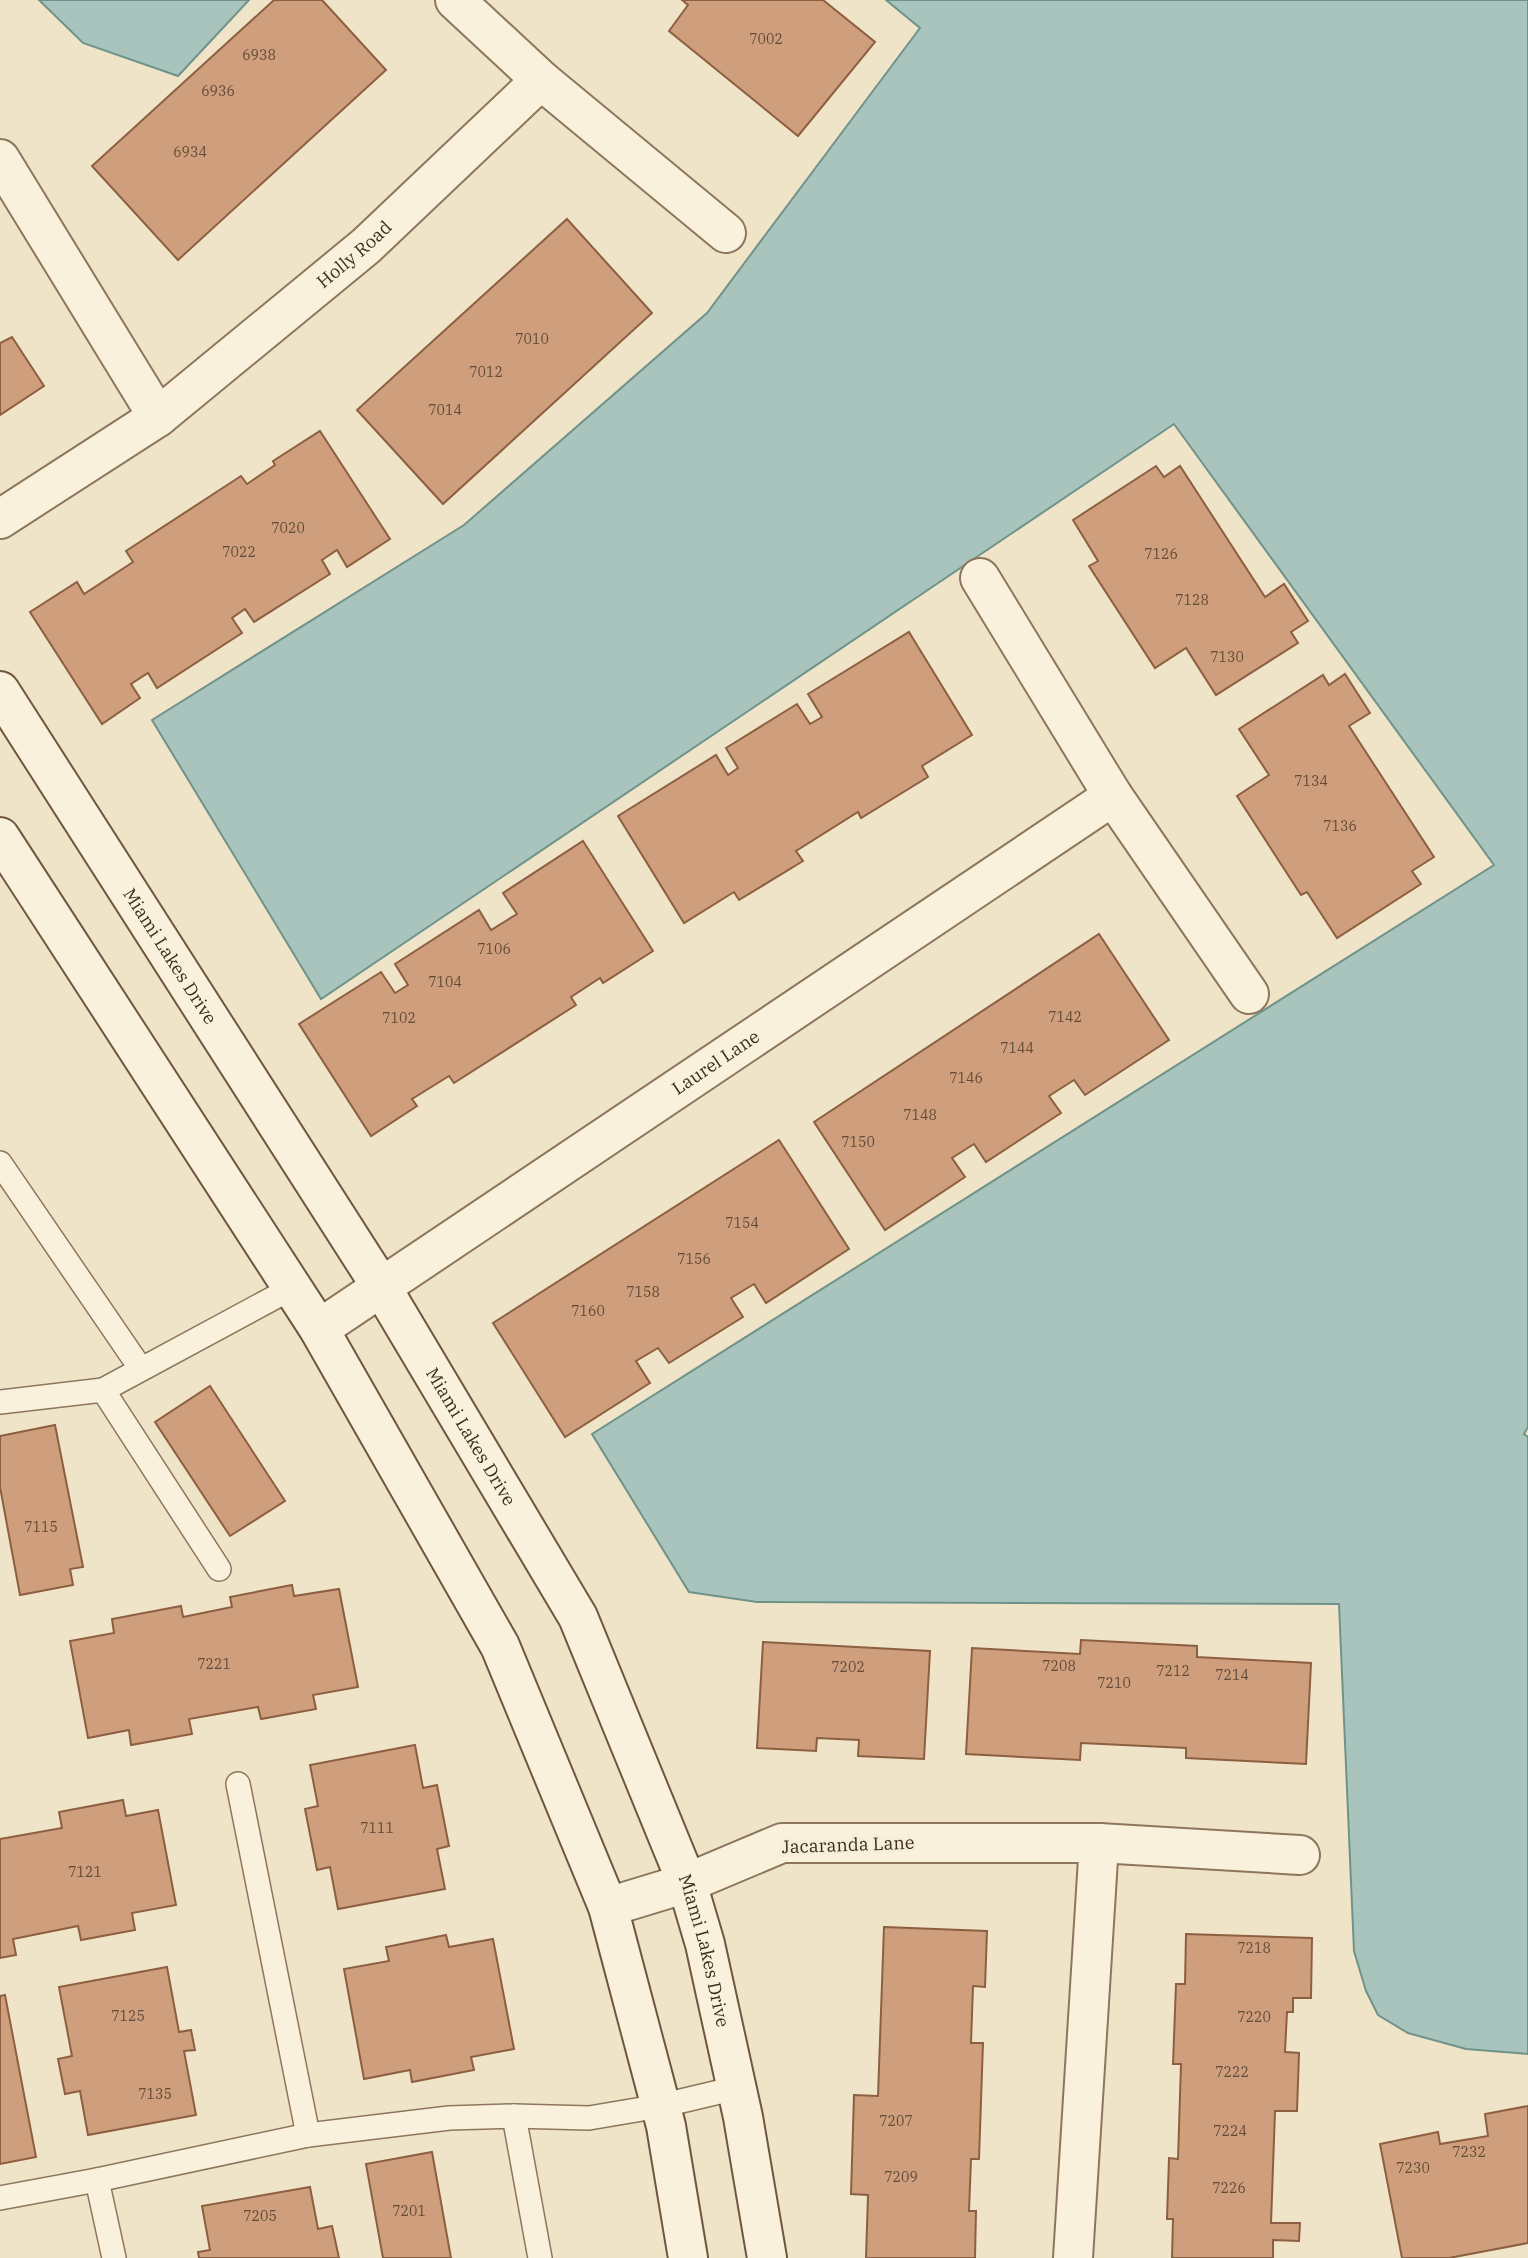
<svg xmlns="http://www.w3.org/2000/svg" width="1528" height="2258" font-family="'IBM Plex Serif',serif">
<style>
.water{fill:#a9c4bc;stroke:#6f938a;stroke-width:2}
.building{fill:#cf9f7d;stroke:#8d5f41;stroke-width:2}
.lines{fill:none;stroke-linecap:round;stroke-linejoin:round}
.lane-casing{stroke:#8d765c;stroke-width:26}
.street-casing{stroke:#8d765c;stroke-width:42}
.secondary-casing{stroke:#6f573f;stroke-width:42}
.lane{stroke:#faf1dc;stroke-width:23}
.street{stroke:#faf1dc;stroke-width:38}
.secondary{stroke:#faf1dc;stroke-width:38}
.labels{text-anchor:middle;stroke-width:6;stroke-linejoin:round;paint-order:stroke}
.number-label{font-size:14px;fill:#624a37}
.street-label{font-size:18px;fill:#3d2e20;stroke:#f7eed8}
</style>
<rect width="100%" height="100%" fill="#f0e4c8"/>
<g class="water">
<polygon points="39,0 249,0 178,76 83,43"/>
<polygon points="886,0 1528,0 1528,1427 1524,1434 1528,1437 1528,2054 1466,2049 1408,2033 1378,2015 1366,1991 1354,1951 1339,1604 757,1602 689,1592 592,1434 1494,865 1174,424 321,999 152,720 464,525 707,313 920,28"/>
</g>
<g class="building">
<polygon points="274,0 322,0 386,70 178,260 92,166"/>
<polygon points="682,0 823,0 875,42 798,136 669,31 688,5"/>
<polygon points="567,219 652,313 443,504 357,410"/>
<polygon points="12,337 44,386 0,415 0,343"/>
<polygon points="320,431 390,539 347,567 337,550 322,560 330,574 254,622 245,609 232,618 242,633 157,688 148,673 131,684 140,698 102,724 30,612 77,582 84,594 133,562 126,551 241,476 247,484 275,465 273,461"/>
<polygon points="1156,466 1164,477 1180,466 1265,597 1284,584 1308,621 1291,632 1298,643 1216,695 1186,648 1155,668 1089,566 1098,561 1073,520"/>
<polygon points="909,632 972,735 922,766 928,777 861,818 858,812 796,851 803,861 739,900 734,892 684,923 618,816 716,755 728,775 738,768 726,748 797,704 810,724 822,717 808,694"/>
<polygon points="1345,674 1370,713 1349,726 1434,857 1412,871 1421,884 1337,938 1307,892 1301,895 1237,796 1269,775 1239,729 1323,675 1329,685"/>
<polygon points="583,841 653,951 603,983 600,978 571,997 576,1005 454,1083 449,1076 412,1099 417,1106 371,1136 299,1024 381,972 395,993 408,985 395,964 479,910 491,930 517,914 503,893"/>
<polygon points="1099,934 1169,1040 1085,1095 1074,1080 1049,1096 1061,1113 986,1162 974,1144 952,1158 965,1177 885,1230 814,1122"/>
<polygon points="779,1140 849,1249 766,1303 754,1284 731,1298 743,1317 669,1363 658,1348 636,1361 650,1383 565,1437 493,1323"/>
<polygon points="210,1386 285,1501 230,1536 155,1422"/>
<polygon points="55,1425 83,1567 70,1569 73,1585 20,1595 0,1487 0,1436"/>
<polygon points="292,1585 294,1596 339,1589 358,1687 313,1695 316,1709 261,1719 258,1707 189,1719 192,1734 131,1745 129,1730 88,1738 70,1641 114,1633 112,1619 181,1606 183,1617 232,1607 230,1597"/>
<polygon points="1081,1640 1197,1646 1197,1657 1311,1663 1306,1764 1186,1758 1186,1748 1081,1743 1080,1760 966,1754 972,1648 1080,1654"/>
<polygon points="763,1642 930,1651 924,1759 858,1756 859,1740 817,1738 816,1751 757,1748"/>
<polygon points="415,1745 423,1788 437,1785 449,1846 437,1849 445,1889 338,1909 330,1867 317,1870 305,1809 318,1806 310,1765"/>
<polygon points="123,1800 126,1816 158,1810 176,1905 132,1913 135,1930 81,1940 78,1926 13,1939 16,1955 0,1958 0,1839 62,1828 59,1812"/>
<polygon points="884,1927 987,1931 985,1987 973,1986 971,2043 983,2043 979,2159 971,2159 969,2211 976,2211 975,2258 866,2258 868,2195 851,2194 854,2095 878,2096"/>
<polygon points="1186,1934 1312,1938 1311,1998 1293,1998 1293,2012 1287,2012 1285,2052 1299,2053 1297,2111 1275,2111 1271,2223 1300,2223 1299,2241 1273,2240 1273,2258 1172,2258 1173,2219 1167,2219 1169,2158 1178,2159 1181,2064 1173,2064 1176,1984 1185,1984"/>
<polygon points="446,1935 449,1947 493,1939 514,2049 471,2057 474,2070 412,2082 410,2070 364,2079 344,1969 389,1961 386,1947"/>
<polygon points="167,1967 179,2032 191,2030 195,2050 184,2051 196,2115 88,2135 80,2091 65,2094 58,2059 72,2056 59,1987"/>
<polygon points="5,1995 36,2157 0,2164 0,1996"/>
<polygon points="1528,2106 1528,2243 1449,2258 1402,2258 1380,2144 1438,2132 1440,2144 1488,2136 1485,2114"/>
<polygon points="432,2152 451,2258 383,2258 366,2164"/>
<polygon points="310,2187 318,2229 332,2226 339,2258 199,2258 198,2252 210,2250 202,2206"/>
</g>
<g class="lines">
<defs>
<g id="lane">
<polyline points="0,1163 141,1369"/>
<polyline points="103,1390 219,1569"/>
<polyline points="0,1402 103,1390 292,1288"/>
<polyline points="238,1784 308,2135"/>
<polyline points="514,2116 540,2258"/>
<polyline points="0,2198 97,2180"/>
<polyline points="114,2258 97,2180 308,2135 449,2118 514,2116 589,2118 660,2106 736,2088"/>
</g>
<g id="street">
<polyline points="455,0 541,80 726,233"/>
<polyline points="0,159 158,417"/>
<path id="s1" d="M 0,519 L 158,417 L 366,246 L 541,80"/>
<polyline points="980,578 1113,796 1249,994"/>
<path id="s2" d="M 319,1329 L 1113,796"/>
<polyline points="608,1907 687,1883 782,1843 1099,1843 1300,1855"/>
<polyline points="1073,2258 1099,1843"/>
</g>
<g id="secondary">
<path id="s3" d="M 0,691 L 382,1288 L 578,1617 L 687,1883 L 705,1944 L 743,2117 L 767,2258"/>
<polyline points="0,837 319,1329 500,1646 608,1907 666,2126 688,2258"/>
</g>
</defs>
<use href="#lane" class="lane-casing"/>
<use href="#street" class="street-casing"/>
<use href="#secondary" class="secondary-casing"/>
<use href="#lane" class="lane"/>
<use href="#street" class="street"/>
<use href="#secondary" class="secondary"/>
</g>
<g class="labels">
<g class="number-label">
<text x="766" y="44">7002</text>
<text x="259" y="60">6938</text>
<text x="218" y="96">6936</text>
<text x="190" y="157">6934</text>
<text x="532" y="344">7010</text>
<text x="486" y="377">7012</text>
<text x="445" y="415">7014</text>
<text x="288" y="533">7020</text>
<text x="239" y="557">7022</text>
<text x="1161" y="559">7126</text>
<text x="1192" y="605">7128</text>
<text x="1227" y="662">7130</text>
<text x="1311" y="786">7134</text>
<text x="1340" y="831">7136</text>
<text x="494" y="954">7106</text>
<text x="445" y="987">7104</text>
<text x="1065" y="1022">7142</text>
<text x="399" y="1023">7102</text>
<text x="1017" y="1053">7144</text>
<text x="966" y="1083">7146</text>
<text x="920" y="1120">7148</text>
<text x="858" y="1147">7150</text>
<text x="742" y="1228">7154</text>
<text x="694" y="1264">7156</text>
<text x="643" y="1297">7158</text>
<text x="588" y="1316">7160</text>
<text x="41" y="1532">7115</text>
<text x="214" y="1669">7221</text>
<text x="1059" y="1671">7208</text>
<text x="848" y="1672">7202</text>
<text x="1173" y="1676">7212</text>
<text x="1232" y="1680">7214</text>
<text x="1114" y="1688">7210</text>
<text x="377" y="1833">7111</text>
<text x="85" y="1877">7121</text>
<text x="1254" y="1953">7218</text>
<text x="128" y="2021">7125</text>
<text x="1254" y="2022">7220</text>
<text x="1232" y="2077">7222</text>
<text x="155" y="2099">7135</text>
<text x="896" y="2126">7207</text>
<text x="1230" y="2136">7224</text>
<text x="1469" y="2157">7232</text>
<text x="1413" y="2173">7230</text>
<text x="901" y="2182">7209</text>
<text x="1229" y="2193">7226</text>
<text x="409" y="2216">7201</text>
<text x="260" y="2221">7205</text>
</g>
<g class="street-label">
<text dy="6" stroke="none"><textPath href="#s1" startOffset="443">Holly Road</textPath></text>
<text dy="6" stroke="none"><textPath href="#s3" startOffset="315">Miami Lakes Drive</textPath></text>
<text dy="6" stroke="none"><textPath href="#s2" startOffset="478">Laurel Lane</textPath></text>
<text dy="6" stroke="none"><textPath href="#s3" startOffset="882">Miami Lakes Drive</textPath></text>
<text transform="translate(848 1845) rotate(-2)" y="6">Jacaranda Lane</text>
<text dy="6" stroke="none"><textPath href="#s3" startOffset="1449">Miami Lakes Drive</textPath></text>
</g>
</g>
</svg>
